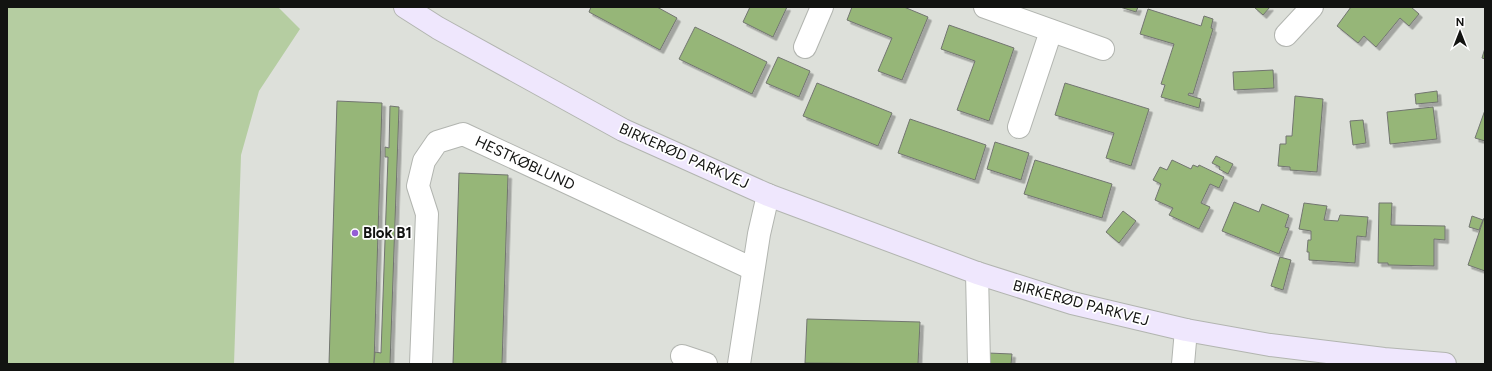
<svg xmlns="http://www.w3.org/2000/svg" width="1492" height="371" font-family="Figtree,sans-serif">
<style>
.green{fill:#b5cda1}
.building{fill:#96b678;stroke:#727570;filter:url(#shadow)}
.lines{fill:none;stroke-linecap:round;stroke-linejoin:round}
.street-casing{stroke:#b2b5b0;stroke-width:24}
.secondary-casing{stroke:#b2b5b0;stroke-width:24}
.street{stroke:#fff;stroke-width:22}
.secondary{stroke:#efe7fd;stroke-width:22}
.poi-dot{fill:#945dd5;stroke:#fff;stroke-width:1.5}
.labels{text-anchor:middle;stroke-width:3.5;stroke-linejoin:round;paint-order:stroke}
.street-label{font-size:15px;fill:#121311;stroke:#fff}
.poi-label{font-size:15px;font-weight:bold;fill:#121311;stroke:#fff;text-anchor:start}
</style>
<defs>
<filter id="shadow"><feDropShadow dx="3.5" dy="3.5" stdDeviation="0" flood-color="#0004"/></filter>
</defs>
<rect width="100%" height="100%" fill="#dde0da"/>
<polygon class="green" points="7,7 278,7 300,29 259,91 241,155 234,364 7,364"/>
<g class="building">
<polygon points="591,7 657,7 677,18 660,50 589,12"/>
<polygon points="750,7 787,7 773,37 743,22"/>
<polygon points="852,7 904,7 928,17 902,80 878,71 892,38 847,20"/>
<polygon points="1120,7 1138,7 1136,12"/>
<polygon points="1254,7 1270,7 1263,15"/>
<polygon points="1351,7 1411,7 1419,14 1409,26 1400,18 1376,47 1364,36 1358,43 1337,26"/>
<polygon points="1148,9 1201,26 1204,16 1213,19 1211,28 1213,29 1193,94 1189,93 1188,95 1201,99 1199,108 1161,97 1165,85 1161,84 1174,44 1140,34"/>
<polygon points="949,25 1014,48 989,121 957,110 975,61 941,49"/>
<polygon points="695,27 767,62 752,94 679,59"/>
<polygon points="1485,48 1485,59 1482,58"/>
<polygon points="778,57 810,71 799,97 766,83"/>
<polygon points="1273,70 1274,88 1234,90 1233,72"/>
<polygon points="817,83 892,113 878,146 803,116"/>
<polygon points="1065,83 1149,109 1131,166 1106,158 1114,133 1055,115"/>
<polygon points="1437,91 1438,102 1416,104 1415,94"/>
<polygon points="1295,96 1323,99 1317,172 1290,170 1290,167 1278,166 1280,144 1286,144 1286,136 1292,136"/>
<polygon points="337,101 382,103 374,364 329,364"/>
<polygon points="390,106 399,107 390,364 374,364 375,352 381,353 388,157 385,157 385,147 389,148"/>
<polygon points="1433,107 1437,139 1390,144 1387,112"/>
<polygon points="1485,110 1485,141 1475,138"/>
<polygon points="910,119 986,145 975,180 898,153"/>
<polygon points="1363,120 1366,143 1353,145 1350,121"/>
<polygon points="995,142 1029,153 1021,180 987,169"/>
<polygon points="1216,156 1233,164 1228,174 1219,169 1220,167 1212,163"/>
<polygon points="1035,160 1112,184 1102,218 1024,194"/>
<polygon points="1172,160 1191,169 1193,165 1198,167 1199,165 1224,177 1219,188 1210,184 1201,203 1210,207 1199,229 1169,215 1173,208 1155,200 1161,184 1153,180 1160,167 1167,170"/>
<polygon points="459,173 508,175 502,364 453,364"/>
<polygon points="1234,202 1259,212 1262,204 1289,215 1285,227 1289,228 1279,254 1222,231"/>
<polygon points="1304,203 1327,206 1324,220 1338,221 1340,215 1368,217 1366,237 1357,236 1355,263 1309,260 1309,252 1307,252 1308,240 1311,240 1311,231 1299,229"/>
<polygon points="1379,203 1392,203 1391,225 1445,226 1445,240 1434,239 1434,266 1388,265 1388,263 1378,263"/>
<polygon points="1123,211 1136,221 1119,243 1106,232"/>
<polygon points="1472,216 1483,220 1479,230 1469,227"/>
<polygon points="1484,218 1485,218 1485,271 1468,265"/>
<polygon points="1280,257 1291,260 1283,290 1271,286"/>
<polygon points="807,319 920,322 918,364 805,363"/>
<polygon points="988,353 1012,354 1011,364 988,364"/>
</g>
<g class="lines">
<defs>
<g id="street">
<polyline points="985,7 1103,49"/>
<polyline points="1286,35 1312,7"/>
<polyline points="805,47 822,7"/>
<polyline points="1019,127 1051,31"/>
<polyline points="977,273 979,364"/>
<polyline points="682,356 706,364"/>
<polyline points="421,364 427,214 418,186 424,161 437,142 463,134 753,269"/>
<polyline points="739,364 759,234 768,195"/>
<polyline points="1183,364 1186,330"/>
</g>
<polyline id="secondary" points="405,7 438,28 623,130 768,195 977,273 1072,303 1186,330 1270,345 1384,359 1445,364"/>
</defs>
<use href="#street" class="street-casing"/>
<use href="#secondary" class="secondary-casing"/>
<use href="#street" class="street"/>
<use href="#secondary" class="secondary"/>
</g>
<circle class="poi-dot" cx="355" cy="233" r="4"/>
<g class="labels">
<g class="street-label">
<text transform="translate(684 156) rotate(24)" y="5">BIRKERØD PARKVEJ</text>
<text transform="translate(525 163) rotate(25)" y="5">HESTKØBLUND</text>
<text transform="translate(1081 303) rotate(15)" y="5">BIRKERØD PARKVEJ</text>
</g>
<g class="poi-label">
<text x="363" y="238">Blok B1</text>
</g>
</g>
<rect width="1492" height="371" fill="none" stroke="#121311" stroke-width="16"/>
<g transform="translate(1460 32)" stroke="#ffffff" stroke-width="3" paint-order="stroke">
<path d="M0-3L7 15L0 10L-7 15Z" fill="#121311"/>
<text y="-6" font-size="11" font-weight="bold" text-anchor="middle" fill="#121311">N</text>
</g>
</svg>
